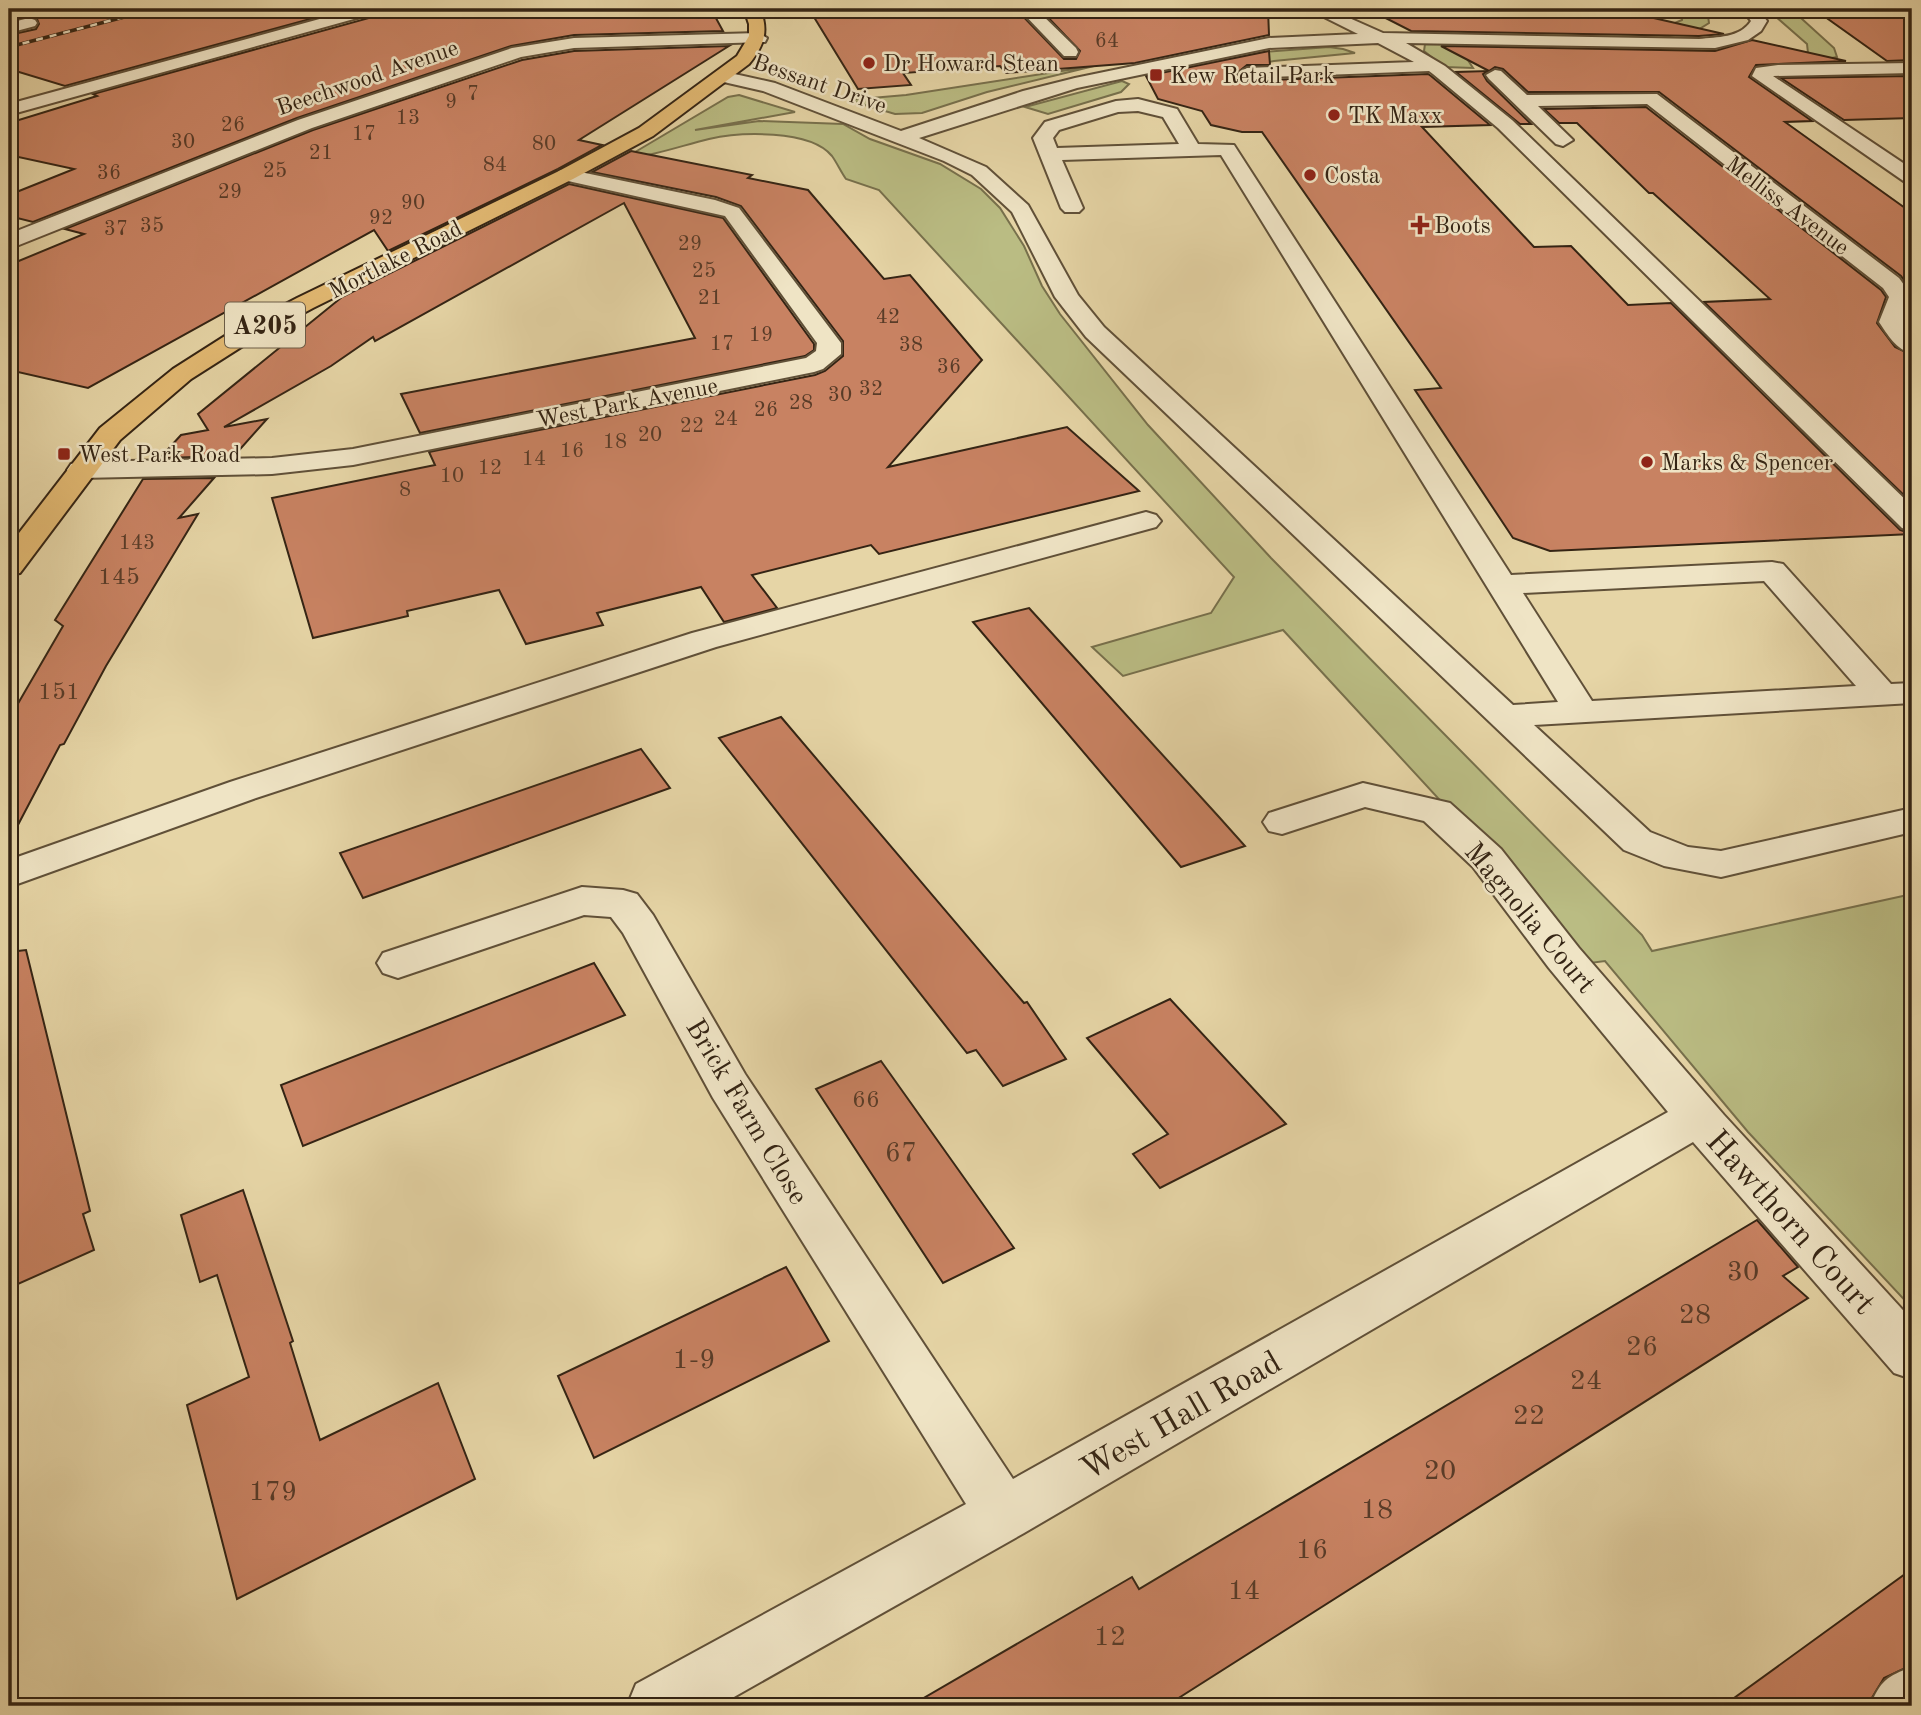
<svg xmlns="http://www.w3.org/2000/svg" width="1921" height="1715" font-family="'Old Standard TT',serif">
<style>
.green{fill:#babc83;stroke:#77704c;stroke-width:2}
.building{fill:#c88262;stroke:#342414;stroke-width:2}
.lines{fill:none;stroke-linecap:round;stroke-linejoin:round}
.minor-casing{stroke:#605038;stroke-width:4}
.highway-casing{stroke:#342414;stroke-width:4}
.minor{fill:#efe4c5;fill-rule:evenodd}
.highway{fill:#e3ba73;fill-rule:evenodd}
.rail-casing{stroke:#342414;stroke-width:3.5}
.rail{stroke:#efe4c5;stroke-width:2.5;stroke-dasharray:7;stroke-linecap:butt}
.poi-dot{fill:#8f2418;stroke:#efe4c5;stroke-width:2.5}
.labels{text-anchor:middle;stroke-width:5;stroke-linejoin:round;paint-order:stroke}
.far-number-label{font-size:21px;fill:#593c28}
.far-poi-label{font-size:23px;fill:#342414;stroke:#efe4c5;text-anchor:start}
.far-street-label{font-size:23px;fill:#342414;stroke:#efe4c5}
.number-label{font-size:24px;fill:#593c28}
.shield{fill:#efe4c5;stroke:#6c5e49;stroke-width:2}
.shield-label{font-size:26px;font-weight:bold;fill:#342414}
.street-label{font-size:28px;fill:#342414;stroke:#efe4c5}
.near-number-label{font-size:28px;fill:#593c28}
.near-street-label{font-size:33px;fill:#342414;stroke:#efe4c5}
</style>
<rect width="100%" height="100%" fill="#e6d5a6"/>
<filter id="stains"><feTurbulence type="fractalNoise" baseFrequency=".00286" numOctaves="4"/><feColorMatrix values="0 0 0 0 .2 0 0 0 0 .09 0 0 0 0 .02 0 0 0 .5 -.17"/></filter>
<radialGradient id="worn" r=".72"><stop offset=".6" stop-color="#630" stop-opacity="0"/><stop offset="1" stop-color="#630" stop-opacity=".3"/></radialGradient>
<g class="green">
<polygon points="1683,9 1707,9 1709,23 1696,31 1659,38 1455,34 1435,31 1665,27 1682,20"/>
<polygon points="1767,9 1791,9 1834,48 1837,57 1816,61 1464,54 1473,68 1444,67 1424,51 1425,44 1690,49 1738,45 1808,53 1807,44"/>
<polygon points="1329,47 1343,49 1355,53 1274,61 1219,72 1154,75 1263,52"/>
<polygon points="1094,66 987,92 922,113 895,114 848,100 906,95"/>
<polygon points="1122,81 1129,84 1121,92 1048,114 1025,107"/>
<path d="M 739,95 L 795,112 L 695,130 L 759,121 L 843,124 L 870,139 L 940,164 L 981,189 L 1000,208 L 1024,246 L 1042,286 L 1060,314 L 1148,425 L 1271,558 L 1642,935 L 1652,951 L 1912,894 L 1912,1308 L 1748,1132 L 1605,961 L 1590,963 L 1283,630 L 1123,676 L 1092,647 L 1211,613 L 1234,577 L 879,190 L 846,179 C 841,172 837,163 832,156 C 810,129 739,132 709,139 C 680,146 654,156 625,158 L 728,97 Z"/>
</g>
<g class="building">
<polygon points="9,9 347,9 65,86 9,69 9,35 36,29 39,24 37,19 30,16 9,20"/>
<polygon points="384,9 711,9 723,31 574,35 511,46 297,118 33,222 9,216 9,195 74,169 9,155 9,123 97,96 93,94 380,15"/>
<polygon points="809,9 1016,9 1064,59 1076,59 1080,51 1040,9 1268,9 1269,35 1135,63 1006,73 1000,66 903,73 911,85 858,89"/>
<polygon points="1368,9 1614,9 1724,34 1699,36 1411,31"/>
<polygon points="1814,9 1891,9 1912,23 1912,60 1887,61"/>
<polygon points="1752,40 1846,61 1756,65 1749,77 1812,121 1785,122 1912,213 1912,292 1901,276 1659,92 1528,92 1503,69 1495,67 1489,71 1441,46 1715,51"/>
<polygon points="729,46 579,140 602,145 558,169 388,251 374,230 88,388 9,370 9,265 84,234 65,229 313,130 522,60 574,51"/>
<polygon points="1269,51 1270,65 1247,65 1236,74 1247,81 1428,74 1431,76 1490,125 1422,127 1534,247 1571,246 1628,305 1671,303 1900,530 1912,534 1550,551 1513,538 1415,390 1441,388 1262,132 1242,132 1211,125 1202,111 1158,99 1146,76"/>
<polygon points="1488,71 1483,74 1487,81 1531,124 1520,124 1456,72"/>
<polygon points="1912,76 1912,118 1844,120 1781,78"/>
<polygon points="1646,107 1881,290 1886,297 1877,323 1895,347 1912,355 1912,503 1704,302 1770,299 1653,193 1649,193 1577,123 1559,123 1544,109"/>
<polygon points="631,151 752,175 748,178 808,190 884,279 910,275 982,360 888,467 1067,427 1139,491 879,554 871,545 752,575 777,608 724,622 701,587 597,613 603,625 526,644 499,590 407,611 408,616 313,638 272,498 435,465 429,452 815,375 825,371 843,356 843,341 741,206 716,197 592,172"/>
<polygon points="569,184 723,218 814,344 814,350 805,356 420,433 401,394 695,338 624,203 375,341 373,337 331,366 224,427 267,419 234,456 160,458 181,435 208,430 198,414 342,297"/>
<polygon points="214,478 179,518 198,514 106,666 64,744 60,745 9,842 9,719 63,626 55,620 143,479"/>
<polygon points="1029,608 1219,817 1245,846 1181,867 973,622"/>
<polygon points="781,717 1024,1003 1027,1002 1066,1059 1003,1086 976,1050 967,1053 719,738"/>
<polygon points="641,749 670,788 363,898 340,853"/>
<polygon points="26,950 90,1211 83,1214 94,1250 9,1288 9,952"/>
<polygon points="594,963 625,1015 303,1146 281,1085"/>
<polygon points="1170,999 1286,1124 1160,1188 1133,1154 1168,1134 1087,1038"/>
<polygon points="881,1061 1014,1248 943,1283 816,1089"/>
<polygon points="243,1190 293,1341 290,1343 320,1440 438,1383 475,1479 237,1599 187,1405 249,1377 217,1275 200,1282 181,1215"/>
<polygon points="1757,1220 1798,1267 1783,1276 1808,1298 1166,1706 910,1706 1132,1577 1139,1589"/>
<polygon points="786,1267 829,1341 594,1458 558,1376"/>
<polygon points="1912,1569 1912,1665 1884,1678 1867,1706 1723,1706"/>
</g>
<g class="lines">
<defs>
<g id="minor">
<polygon points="356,9 381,9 379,12 9,115 9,104"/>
<polygon points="1019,9 1036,9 1076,48 1078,52 1076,56 1064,56"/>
<path d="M 1308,9 L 1329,9 L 1383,33 L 1699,39 C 1717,37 1740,38 1751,21 L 1742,9 L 1758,9 L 1767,21 L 1761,31 L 1748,40 L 1715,48 L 1406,43 L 1445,66 L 1512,120 L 1912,506 L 1912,531 L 1902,528 L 1498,128 L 1433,74 L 1429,71 L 1247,78 L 1238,73 L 1247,68 L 1414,62 L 1378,43 L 1269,48 L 1077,88 L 919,138 L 986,167 L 1028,205 L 1078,295 L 1104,327 L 1513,705 L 1558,702 L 1221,155 L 1062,160 L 1083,208 L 1079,212 L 1065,212 L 1061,208 L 1033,138 L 1045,122 L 1116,101 L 1138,99 L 1177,109 L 1198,144 L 1234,145 L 1511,575 L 1772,562 L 1783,564 L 1891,684 L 1912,683 L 1912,703 L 1534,725 L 1650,832 L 1688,847 L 1721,851 L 1912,808 L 1912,832 L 1721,877 L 1664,866 L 1624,850 L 1086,337 L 1055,297 L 1012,212 L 972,175 L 944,161 L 763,91 L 715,80 L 712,76 L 721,71 L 775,83 L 901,131 L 1023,91 L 1075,78 L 1269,38 L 1358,34 ZM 1138,111 L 1163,117 L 1179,144 L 1057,148 L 1053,138 L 1059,130 L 1118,112 ZM 1764,581 L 1856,686 L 1592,701 L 1523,593 Z"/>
<polygon points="29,18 35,20 37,23 35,26 9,33 9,23"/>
<polygon points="759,33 767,38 765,42 574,48 521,57 312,128 9,249 9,234 298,120 512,48 574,38"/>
<polygon points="1912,63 1912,73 1773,76 1912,169 1912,184 1905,182 1752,76 1756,68 1778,65"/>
<path d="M 1495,70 L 1501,71 L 1527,95 L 1657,94 L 1899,278 L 1912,296 L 1903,322 L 1912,333 L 1912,353 C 1896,350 1888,335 1879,322 L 1889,297 L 1883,288 L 1647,104 L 1538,106 L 1573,140 L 1563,146 L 1556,144 L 1489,79 L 1486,75 Z"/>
<polygon points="566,169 715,200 739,208 841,343 841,354 823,369 814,372 353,465 272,474 81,478 71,476 67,470 71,464 81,462 272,458 353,449 806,358 816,351 817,343 725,216 559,179 556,175 559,171"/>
<polygon points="1146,512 1156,515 1161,521 1156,527 716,647 256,798 9,887 9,860 230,782 692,633"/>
<polygon points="1363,783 1450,803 1501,849 1579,948 1724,1115 1912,1320 1912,1379 1894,1373 1693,1142 1024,1533 718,1706 627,1706 636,1684 966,1504 713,1098 623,933 611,917 584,915 398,978 383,973 377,963 383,953 582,887 623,890 637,894 653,915 745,1074 1013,1479 1668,1112 1549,968 1473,867 1424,821 1365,807 1282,834 1269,831 1263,822 1269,813"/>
<path d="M 1912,1667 L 1912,1706 L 1870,1706 C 1880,1681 1887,1676 1912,1667 Z"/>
</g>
<path id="highway" d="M 744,9 L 760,9 C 769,31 764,46 749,64 L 653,136 L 573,179 L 313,308 L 246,344 L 191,379 L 120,440 L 20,573 L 9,575 L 9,546 L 100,428 L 173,369 L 228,334 L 297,298 L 559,171 L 639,128 L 737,56 L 749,36 L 749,24 Z"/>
</defs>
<use href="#minor" class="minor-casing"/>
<use href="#highway" class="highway-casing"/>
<use href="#minor" class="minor"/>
<use href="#highway" class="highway"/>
<defs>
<polyline id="rail" points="9,47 155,9"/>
</defs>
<use href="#rail" class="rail-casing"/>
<use href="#rail" class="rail"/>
</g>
<g class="poi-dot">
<circle cx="869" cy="63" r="7"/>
<rect x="1149" y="68" width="14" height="14" rx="3.5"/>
<circle cx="1334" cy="115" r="7"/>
<circle cx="1310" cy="175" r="7"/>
<path d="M1416.5 214.5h7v7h7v7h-7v7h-7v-7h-7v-7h7z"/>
<rect x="57" y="447" width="14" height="14" rx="3.5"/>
<circle cx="1647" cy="462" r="7"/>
</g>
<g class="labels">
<g class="far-number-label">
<text x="1107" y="47">64</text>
<text x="473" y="100">7</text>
<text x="451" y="108">9</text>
<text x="408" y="124">13</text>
<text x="233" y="131">26</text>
<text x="364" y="140">17</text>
<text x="183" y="148">30</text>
<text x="544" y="150">80</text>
<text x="321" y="159">21</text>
<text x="495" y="171">84</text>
<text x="275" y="177">25</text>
<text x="109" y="179">36</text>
<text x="230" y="198">29</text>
<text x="413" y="209">90</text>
<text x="381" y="224">92</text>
<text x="152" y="232">35</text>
<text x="116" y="235">37</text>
<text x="690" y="250">29</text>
<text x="704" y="277">25</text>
<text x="710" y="304">21</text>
<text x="888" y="323">42</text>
<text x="761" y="341">19</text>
<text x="722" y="350">17</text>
<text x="911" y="351">38</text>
<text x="949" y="373">36</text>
<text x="871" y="395">32</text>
<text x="840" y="401">30</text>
<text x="801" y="409">28</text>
<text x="766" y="416">26</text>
<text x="726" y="425">24</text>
<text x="692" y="432">22</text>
<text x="650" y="441">20</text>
<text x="615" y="448">18</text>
<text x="572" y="457">16</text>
<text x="534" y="465">14</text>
<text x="490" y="474">12</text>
<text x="452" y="482">10</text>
<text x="405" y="496">8</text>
<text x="137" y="549">143</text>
</g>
<g class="far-poi-label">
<text x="883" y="71">Dr Howard Stean</text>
<text x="1170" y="83">Kew Retail Park</text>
<text x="1348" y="123">TK Maxx</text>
<text x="1324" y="183">Costa</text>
<text x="1434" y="233">Boots</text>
<text x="78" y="462">West Park Road</text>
<text x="1661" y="470">Marks &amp; Spencer</text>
</g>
<g class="far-street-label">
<text transform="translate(367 77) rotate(-19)" y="8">Beechwood Avenue</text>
<text transform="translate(820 83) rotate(19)" y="8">Bessant Drive</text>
<text transform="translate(1788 205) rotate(37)" y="8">Melliss Avenue</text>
<text transform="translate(395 259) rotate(-27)" y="8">Mortlake Road</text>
<text transform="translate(627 402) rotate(-11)" y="8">West Park Avenue</text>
</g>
<g class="number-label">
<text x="119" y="584">145</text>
<text x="59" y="699">151</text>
<text x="866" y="1107">66</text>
</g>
<rect class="shield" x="225" y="302.5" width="80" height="45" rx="5"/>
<g class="shield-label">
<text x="265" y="334">A205</text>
</g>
<g class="street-label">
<text transform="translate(1531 917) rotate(50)" y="10">Magnolia Court</text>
<text transform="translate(748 1111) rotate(59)" y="10">Brick Farm Close</text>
</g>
<g class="near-number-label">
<text x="901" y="1161">67</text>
<text x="1743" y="1280">30</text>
<text x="1695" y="1323">28</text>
<text x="1642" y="1355">26</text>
<text x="694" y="1368">1-9</text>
<text x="1586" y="1389">24</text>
<text x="1529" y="1424">22</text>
<text x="1440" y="1479">20</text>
<text x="273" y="1500">179</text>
<text x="1377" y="1518">18</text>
<text x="1312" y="1558">16</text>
<text x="1244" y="1599">14</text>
<text x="1110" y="1645">12</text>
</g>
<g class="near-street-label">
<text transform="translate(1792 1221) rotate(48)" y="12">Hawthorn Court</text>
<text transform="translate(1180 1414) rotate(-30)" y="12">West Hall Road</text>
</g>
</g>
<rect width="1921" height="1715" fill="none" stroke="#e6d5a6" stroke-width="35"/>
<rect x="10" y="10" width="1900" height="1694" fill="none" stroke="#342414" stroke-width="3.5"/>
<rect x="18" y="18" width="1886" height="1680" fill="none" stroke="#342414" stroke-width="2"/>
<rect width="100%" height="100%" filter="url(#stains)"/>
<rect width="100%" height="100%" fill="url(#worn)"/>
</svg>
